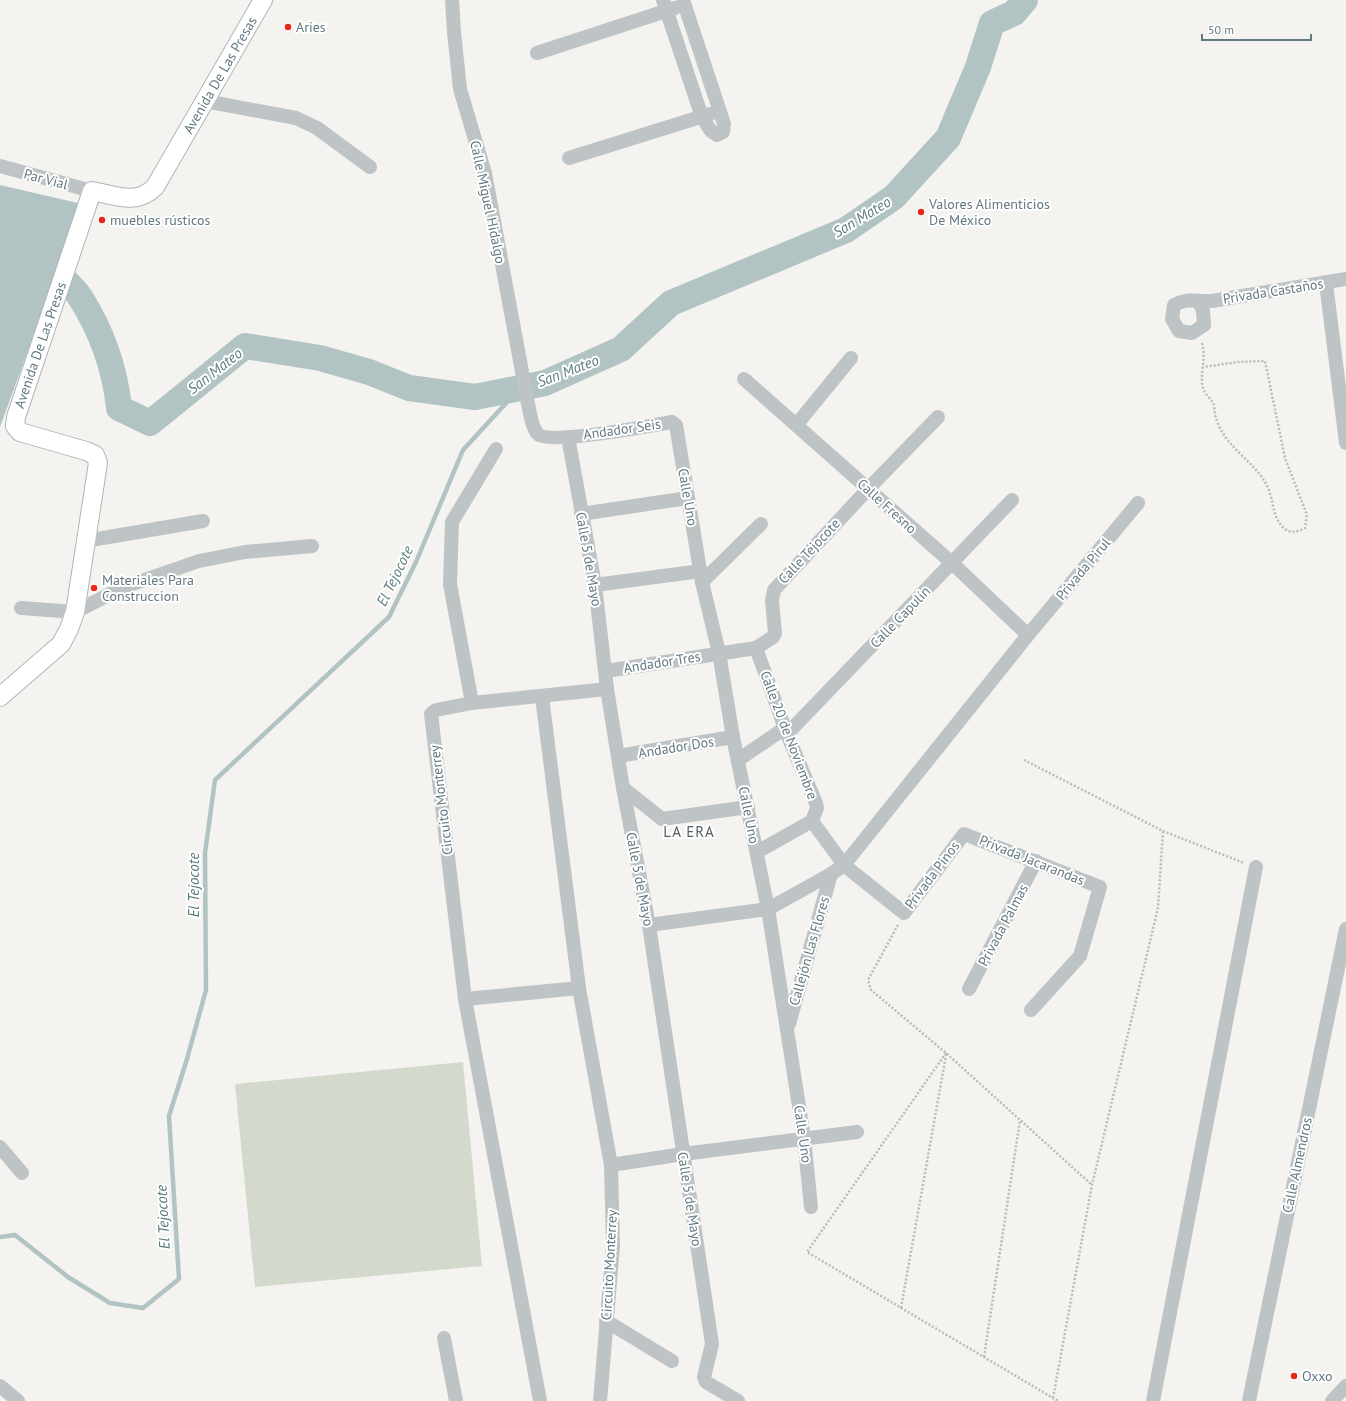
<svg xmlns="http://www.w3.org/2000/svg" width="1346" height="1401" font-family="'PT Sans',sans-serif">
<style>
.green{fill:#d4d9ce}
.water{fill:#b2c3c4}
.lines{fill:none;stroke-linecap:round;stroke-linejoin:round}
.stream{stroke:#b2c3c4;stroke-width:4.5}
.river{stroke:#b2c3c4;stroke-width:26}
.major-casing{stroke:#afb5b8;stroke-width:20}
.path{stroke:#b8bbbd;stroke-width:2.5;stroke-dasharray:2 2;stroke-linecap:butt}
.minor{stroke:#bec3c5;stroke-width:14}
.major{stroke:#fff;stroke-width:18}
.poi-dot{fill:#e7261c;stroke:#fff;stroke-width:1.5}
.labels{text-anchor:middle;stroke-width:4;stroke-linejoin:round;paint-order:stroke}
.poi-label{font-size:14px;fill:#627981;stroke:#fff;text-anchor:start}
.street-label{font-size:14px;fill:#627981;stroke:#fff}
.water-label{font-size:15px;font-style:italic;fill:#5d7c7f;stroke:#fff}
.neighbourhood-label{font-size:15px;letter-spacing:1px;fill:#506066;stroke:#fff}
</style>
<rect width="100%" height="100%" fill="#f4f3ef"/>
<polygon class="green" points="463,1062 482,1266 255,1287 235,1084"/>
<polygon class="water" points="0,185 78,203 64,252 0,427"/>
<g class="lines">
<polyline class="stream" points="0,1237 15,1235 68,1277 110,1303 143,1308 179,1279 169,1116 187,1059 206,990 205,853 215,780 389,617 416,562 463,450 520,388"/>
<path class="river" d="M 57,272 C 64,280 74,288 80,297 C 101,330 115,369 119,408 L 150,423 L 245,346 L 320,358 L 369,372 L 409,388 L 475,397 L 545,383 L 621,349 L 671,303 L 846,230 L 894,197 L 948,138 L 978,67 L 992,23 L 1014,13 L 1025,0"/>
<defs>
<path id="major" d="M 0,697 L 61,644 L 69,629 L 75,612 L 98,463 L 95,455 L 86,451 L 20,432 L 15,426 L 16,417 L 92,191 C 115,195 136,206 155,187 L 263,0"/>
</defs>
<use href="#major" class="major-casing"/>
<g class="path">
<path d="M 1202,343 C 1207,359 1199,373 1203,388 C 1204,393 1210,398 1213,403 C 1215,407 1214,413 1216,418 C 1218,426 1225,438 1231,444 C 1243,458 1260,470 1268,488 C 1274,501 1272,519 1285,529 C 1291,534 1299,531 1305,528 L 1307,515 L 1285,458 L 1265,361 L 1238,362 L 1203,367"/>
<polyline points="1024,760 1163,831 1244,863"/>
<polyline points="898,925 868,980 871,990 946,1053 1092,1185"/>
<polyline points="946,1053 807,1252 1058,1401"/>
<polyline points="901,1308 946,1055"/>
<polyline points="984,1357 1020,1120"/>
<polyline points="1053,1398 1092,1185 1158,908 1163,831"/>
</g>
<g class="minor">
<path d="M 452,0 L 454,32 L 460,89 L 485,173 L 528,404 C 530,412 532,430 539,435 C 555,444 650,426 672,422 L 676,425 L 702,582 L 719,653 L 733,737 L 768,909 L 804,1138 L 811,1207"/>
<polyline points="663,0 702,117 711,131 717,135 723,132 724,124 683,0"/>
<polyline points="537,53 675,8"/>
<polyline points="205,101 296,118 317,128 370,167"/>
<polyline points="569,158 710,114"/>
<polyline points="0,166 92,191"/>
<polyline points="1326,283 1346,443"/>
<path d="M 1199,302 L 1203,311 L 1204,325 L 1192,333 L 1179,331 L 1172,319 L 1174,305 C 1188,297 1197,302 1212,301 L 1346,279"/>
<polyline points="744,379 952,563 1028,635"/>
<polyline points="797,424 851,358"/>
<polyline points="568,437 595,585 607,689 623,788 649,925 712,1344 704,1377 706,1382 738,1401"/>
<polyline points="581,514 688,498"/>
<polyline points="85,541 203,521"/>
<polyline points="702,582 761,524"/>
<polyline points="595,585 701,571"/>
<polyline points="21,608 75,612 124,587 199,561 245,552 312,546"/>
<polyline points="756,648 787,734 816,803 817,808 812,821"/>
<polyline points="606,671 756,648 773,637 775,633 772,601 774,590 868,489 938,417"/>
<polyline points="542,697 579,988 611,1165 613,1246 600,1401"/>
<polyline points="472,703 450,584 452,522 496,449"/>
<polyline points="787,734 1012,500"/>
<polyline points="618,756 733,737"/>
<polyline points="738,760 785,728"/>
<polyline points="623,788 662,819 748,807"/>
<polyline points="812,821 844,865 904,913 964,834 1100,887 1080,956 1031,1010"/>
<polyline points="757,852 812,821"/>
<polyline points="649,925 768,909 831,874 844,865 1028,635 1138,503"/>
<polyline points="969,989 1036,861"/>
<polyline points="465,999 579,988"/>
<polyline points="789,1024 831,874"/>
<polyline points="0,1147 22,1173"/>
<polyline points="611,1165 683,1154 857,1132"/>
<polyline points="606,1321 672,1361"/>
<polyline points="444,1338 456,1401"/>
<polyline points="0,1386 18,1401"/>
<polyline points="540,1401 465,999 431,714 436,710 472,703 607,689"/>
<polyline points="1153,1401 1256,867"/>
<polyline points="1249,1401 1346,929"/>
<polyline points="1332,1401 1346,1386"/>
</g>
<use href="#major" class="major"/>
</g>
<g class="poi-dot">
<circle cx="288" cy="27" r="4"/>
<circle cx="921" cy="212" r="4"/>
<circle cx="102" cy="220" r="4"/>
<circle cx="94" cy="588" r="4"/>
<circle cx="1294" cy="1376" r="4"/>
</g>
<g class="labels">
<g class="poi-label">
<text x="296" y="32">Aries</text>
<text x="929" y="209">Valores Alimenticios<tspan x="929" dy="16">De México</tspan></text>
<text x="110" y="225">muebles rústicos</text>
<text x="102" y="585">Materiales Para<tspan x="102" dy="16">Construccion</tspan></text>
<text x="1302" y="1381">Oxxo</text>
</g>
<g class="street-label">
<text transform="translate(220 75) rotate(-60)" y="5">Avenida De Las Presas</text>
<text transform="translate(46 179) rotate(15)" y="5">Par Vial</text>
<text transform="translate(488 202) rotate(78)" y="5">Calle Miguel Hidalgo</text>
<text transform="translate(1273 291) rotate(-9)" y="5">Privada Castaños</text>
<text transform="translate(40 345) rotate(-71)" y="5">Avenida De Las Presas</text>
<text transform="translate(622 429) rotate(-8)" y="5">Andador Seis</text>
<text transform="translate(688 497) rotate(80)" y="5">Calle Uno</text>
<text transform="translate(887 506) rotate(42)" y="5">Calle Fresno</text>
<text transform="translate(809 551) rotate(-47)" y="5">Calle Tejocote</text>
<text transform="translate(589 559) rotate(80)" y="5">Calle 5 de Mayo</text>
<text transform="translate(1083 569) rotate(-50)" y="5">Privada Pirul</text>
<text transform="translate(900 617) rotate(-46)" y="5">Calle Capulín</text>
<text transform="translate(662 662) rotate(-9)" y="5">Andador Tres</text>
<text transform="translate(789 735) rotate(69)" y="5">Calle 20 de Noviembre</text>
<text transform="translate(676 747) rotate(-9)" y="5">Andador Dos</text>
<text transform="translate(441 800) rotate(-97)" y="5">Circuito Monterrey</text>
<text transform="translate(749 815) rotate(79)" y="5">Calle Uno</text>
<text transform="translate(1032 860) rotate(22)" y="5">Privada Jacarandas</text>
<text transform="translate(932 875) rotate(-53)" y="5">Privada Pinos</text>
<text transform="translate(640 879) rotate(79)" y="5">Calle 5 de Mayo</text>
<text transform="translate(1003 925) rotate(-62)" y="5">Privada Palmas</text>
<text transform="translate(809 951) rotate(-74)" y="5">Callejón Las Flores</text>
<text transform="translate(803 1134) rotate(82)" y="5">Calle Uno</text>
<text transform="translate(1297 1165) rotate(-78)" y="5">Calle Almendros</text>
<text transform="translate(690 1199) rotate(81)" y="5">Calle 5 de Mayo</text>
<text transform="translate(609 1265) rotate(-87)" y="5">Circuito Monterrey</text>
</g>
<g class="water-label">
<text transform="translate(862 217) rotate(-31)" y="5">San Mateo</text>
<text transform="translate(215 371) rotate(-38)" y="5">San Mateo</text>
<text transform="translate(568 371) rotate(-21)" y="5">San Mateo</text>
<text transform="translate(395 576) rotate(-64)" y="5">El Tejocote</text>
<text transform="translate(194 885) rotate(-90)" y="5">El Tejocote</text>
<text transform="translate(163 1217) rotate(-93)" y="5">El Tejocote</text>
</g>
<g class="neighbourhood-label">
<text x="689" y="837">LA ERA</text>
</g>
</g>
<path d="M1202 34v6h109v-6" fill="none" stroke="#627981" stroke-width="2"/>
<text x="1208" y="34" font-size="12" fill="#627981" stroke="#ffffff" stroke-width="3" paint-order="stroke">50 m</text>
</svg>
